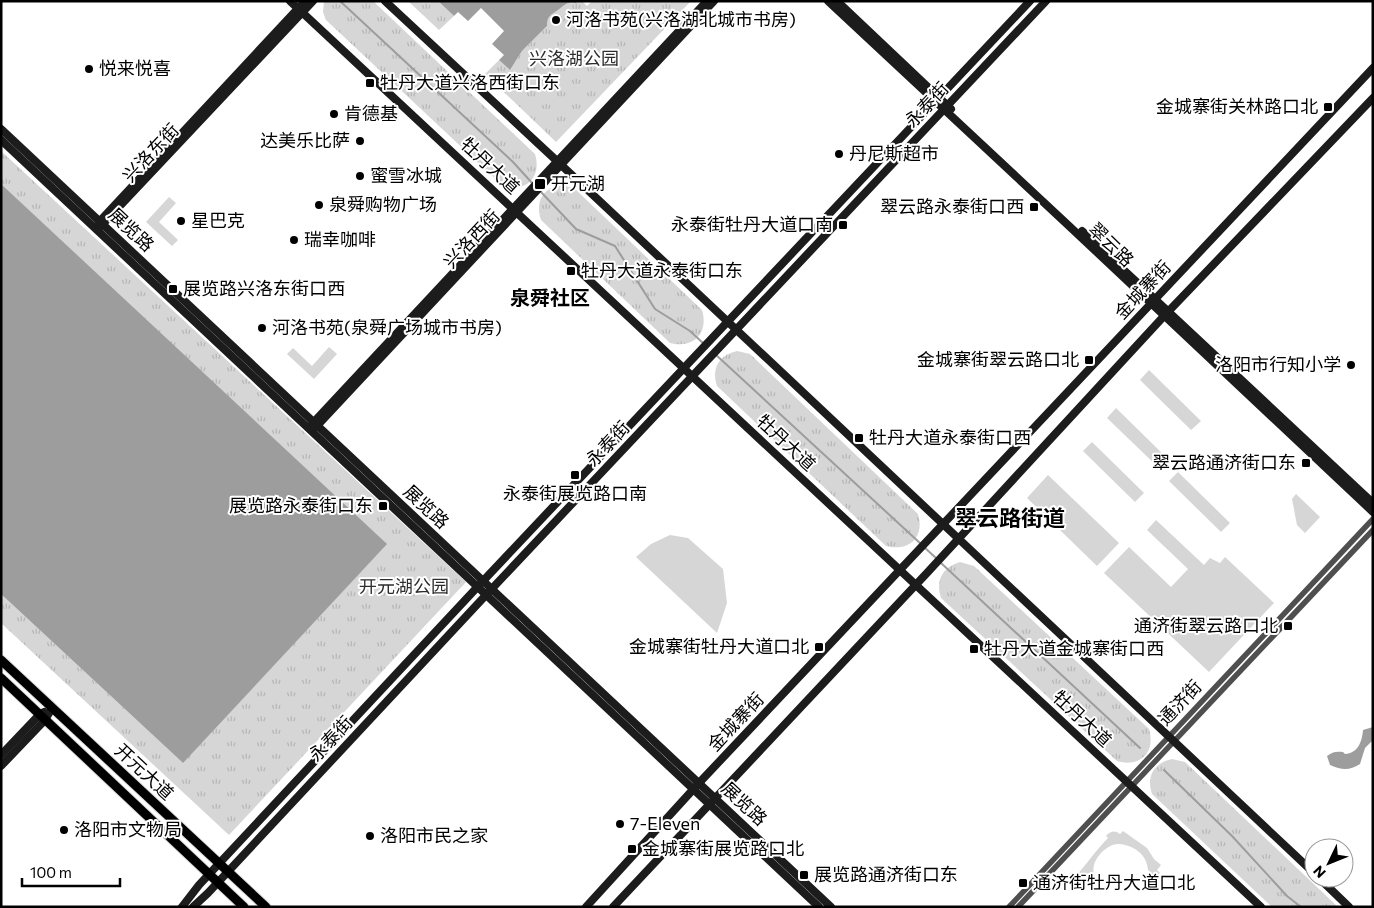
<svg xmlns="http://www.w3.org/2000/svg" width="1374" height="908" font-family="Commissioner,'Noto Sans SC',sans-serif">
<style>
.green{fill:#d6d6d6}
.park{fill:url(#park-tufts)}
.water{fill:#9d9d9d}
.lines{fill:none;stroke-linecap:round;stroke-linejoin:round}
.stream{stroke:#9d9d9d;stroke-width:2}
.primary-casing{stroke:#dbdbdb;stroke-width:11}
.street{stroke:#4f4f4f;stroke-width:5.5}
.secondary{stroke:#1c1c1c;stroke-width:8}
.primary{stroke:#000;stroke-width:9}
.poi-dot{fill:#000;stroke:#fff;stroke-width:2}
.labels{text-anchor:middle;stroke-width:4;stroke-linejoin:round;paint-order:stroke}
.poi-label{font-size:18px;fill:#000;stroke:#fff;text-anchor:start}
.park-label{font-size:18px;fill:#2d2d2d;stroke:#fff}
.street-label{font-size:18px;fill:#000;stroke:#fff}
.quarter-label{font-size:20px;font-weight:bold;fill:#000;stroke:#fff}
.district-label{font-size:22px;font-weight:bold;fill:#000;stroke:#fff}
</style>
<defs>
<pattern id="park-tufts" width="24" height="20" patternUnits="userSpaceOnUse" patternTransform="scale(1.25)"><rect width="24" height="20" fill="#d6d6d6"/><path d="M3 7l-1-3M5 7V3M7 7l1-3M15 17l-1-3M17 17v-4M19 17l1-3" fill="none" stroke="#b6b6b6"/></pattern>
</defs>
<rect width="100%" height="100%" fill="#fff"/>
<g class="green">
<polygon points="169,197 176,203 159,222 178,240 172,246 146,222"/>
<polygon points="329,347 337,354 314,379 287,354 293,348 312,366"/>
<polygon points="1149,370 1201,421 1191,430 1140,380"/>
<polygon points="1116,408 1168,459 1159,468 1107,418"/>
<polygon points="1092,442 1144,493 1135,502 1083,451"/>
<polygon points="1178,472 1230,523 1221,532 1169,481"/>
<polygon points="1048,475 1119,543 1097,566 1027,498"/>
<polygon points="1296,494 1320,517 1305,533 1297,525 1292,499"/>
<polygon points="1156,520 1204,565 1210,558 1220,563 1225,557 1274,603 1209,672 1104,573 1129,547 1171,587 1188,569 1147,530"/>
<polygon points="670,535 688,538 723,569 727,603 717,633 636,557 651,544"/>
<path d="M 1123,831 L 1147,848 L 1154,859 L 1161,865 L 1157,870 L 1160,873 L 1152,881 L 1147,876 L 1150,872 L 1148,870 C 1147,854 1133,845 1119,844 C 1107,843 1088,862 1095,876 L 1082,889 L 1072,880 C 1085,867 1095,851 1108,838 L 1106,836 C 1110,831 1115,830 1120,834 Z"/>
</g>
<g class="park">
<path d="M 324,1 L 373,1 L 535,154 C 542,177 526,193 503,186 L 326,20 L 323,12 Z"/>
<polygon points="408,1 438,1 454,16 439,30"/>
<path d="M 578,1 L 582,1 L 587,6 L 592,1 L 691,1 L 556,142 L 485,74 L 499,60 L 510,70 L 522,51 L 547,26 C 547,16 551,15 558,10 C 565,5 566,1 576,3 Z"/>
<polygon points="1,151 466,582 229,835 1,623 1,594 183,763 1,184"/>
<path d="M 560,185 L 574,188 L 702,310 C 709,334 693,349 670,343 L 541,220 C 535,202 542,189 560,185 Z"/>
<path d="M 737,351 L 750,354 L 918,514 C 925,537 909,552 886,546 L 717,386 C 711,368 719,355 737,351 Z"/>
<path d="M 960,562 L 974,566 L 1149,729 C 1156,752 1140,768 1117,761 L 941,598 C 935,580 943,567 960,562 Z"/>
<path d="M 1172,759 L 1185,762 L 1338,907 L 1272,907 L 1152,794 C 1146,776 1154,763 1172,759 Z"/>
</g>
<g class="water">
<path d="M 438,1 L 578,1 L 576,3 C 567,1 565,5 558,10 C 551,15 547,16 547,26 L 522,51 L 510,70 L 499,60 L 504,55 L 492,44 L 504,31 L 481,8 L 468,21 L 458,12 L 454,16 Z"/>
<polygon points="1,184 387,544 183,763 1,594"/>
<path d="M 1373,727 L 1373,740 L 1365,748 L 1360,764 C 1349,771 1342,770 1330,765 L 1327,756 C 1332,752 1336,751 1343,752 L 1345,754 C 1358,753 1362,742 1363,730 Z"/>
</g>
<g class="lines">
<g class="stream">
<polyline points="340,1 513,162 533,184"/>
<polyline points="540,191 576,229 615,246 655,309 690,331 704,344"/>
<polyline points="715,354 921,544"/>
<polyline points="924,547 937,559"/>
<polyline points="941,563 1140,748"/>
<polyline points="1164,770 1232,836 1287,896 1301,907"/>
</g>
<defs>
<g id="primary">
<polyline points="1,660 266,907"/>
<polyline points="1,678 244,907"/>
</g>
</defs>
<use href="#primary" class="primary-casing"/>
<g class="street">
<polyline points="1009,907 1373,519"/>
<polyline points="1018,907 1373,530"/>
</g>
<g class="secondary">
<polyline points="290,1 1261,907"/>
<polyline points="385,1 558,162 1314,873"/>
<polyline points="828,1 1068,225 1373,512"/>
<polyline points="837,1 951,109"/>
<polyline points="1,129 831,907"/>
<polyline points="1,140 819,907"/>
<polyline points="99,224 100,221 305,1"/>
<polyline points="101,226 313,1"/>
<polyline points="1082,231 1373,503"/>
<polyline points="312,424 707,1"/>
<polyline points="315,428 714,1"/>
<polyline points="1,755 40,714 44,712"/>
<polyline points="1,766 45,720 52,708"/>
<polyline points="1319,878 1349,907"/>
<polyline points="182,907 199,885 483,581 1030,1"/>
<polyline points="193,907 208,893 486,595 1046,1"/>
<polyline points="586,907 699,783 1373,68"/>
<polyline points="613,907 926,574 1164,316 1373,98"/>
</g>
<use href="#primary" class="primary"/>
</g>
<g class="poi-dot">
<circle cx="556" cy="20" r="5"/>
<circle cx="89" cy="69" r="5"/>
<rect x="365" y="78" width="10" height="10" rx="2.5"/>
<rect x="1323" y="102" width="10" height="10" rx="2.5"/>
<circle cx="334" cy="114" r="5"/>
<circle cx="360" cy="141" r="5"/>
<circle cx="839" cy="154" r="5"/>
<circle cx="360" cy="176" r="5"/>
<rect x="534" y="178" width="12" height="12" rx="2.5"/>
<circle cx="319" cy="205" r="5"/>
<rect x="1029" y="202" width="10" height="10" rx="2.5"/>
<circle cx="181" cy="221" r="5"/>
<rect x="838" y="220" width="10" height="10" rx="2.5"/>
<circle cx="294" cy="240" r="5"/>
<rect x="566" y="266" width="10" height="10" rx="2.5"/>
<rect x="168" y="284" width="10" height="10" rx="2.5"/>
<circle cx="262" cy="328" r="5"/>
<rect x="1084" y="355" width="10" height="10" rx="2.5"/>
<circle cx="1351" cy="365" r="5"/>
<rect x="854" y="433" width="10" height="10" rx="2.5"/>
<rect x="1301" y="458" width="10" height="10" rx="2.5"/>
<rect x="570" y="470" width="10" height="10" rx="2.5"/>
<rect x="378" y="501" width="10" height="10" rx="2.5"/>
<rect x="1283" y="621" width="10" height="10" rx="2.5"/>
<rect x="814" y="642" width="10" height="10" rx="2.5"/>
<rect x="969" y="644" width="10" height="10" rx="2.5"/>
<circle cx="620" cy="824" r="5"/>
<circle cx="64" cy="830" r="5"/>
<circle cx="370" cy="836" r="5"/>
<rect x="627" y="844" width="10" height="10" rx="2.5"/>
<rect x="799" y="870" width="10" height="10" rx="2.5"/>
<rect x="1018" y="878" width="10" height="10" rx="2.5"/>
</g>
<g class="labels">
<g class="poi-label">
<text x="566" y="26">河洛书苑(兴洛湖北城市书房)</text>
<text x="99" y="75">悦来悦喜</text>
<text x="380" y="89">牡丹大道兴洛西街口东</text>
<text x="1318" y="113" text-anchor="end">金城寨街关林路口北</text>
<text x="344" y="120">肯德基</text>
<text x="350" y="147" text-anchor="end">达美乐比萨</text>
<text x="849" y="160">丹尼斯超市</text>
<text x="370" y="182">蜜雪冰城</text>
<text x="551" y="190">开元湖</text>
<text x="329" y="211">泉舜购物广场</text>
<text x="1024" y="213" text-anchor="end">翠云路永泰街口西</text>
<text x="191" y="227">星巴克</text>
<text x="833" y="231" text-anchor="end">永泰街牡丹大道口南</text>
<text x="304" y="246">瑞幸咖啡</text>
<text x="581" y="277">牡丹大道永泰街口东</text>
<text x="183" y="295">展览路兴洛东街口西</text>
<text x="272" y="334">河洛书苑(泉舜广场城市书房)</text>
<text x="1079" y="366" text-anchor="end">金城寨街翠云路口北</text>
<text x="1341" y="371" text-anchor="end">洛阳市行知小学</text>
<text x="869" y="444">牡丹大道永泰街口西</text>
<text x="1296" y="469" text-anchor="end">翠云路通济街口东</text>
<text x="575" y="500" text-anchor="middle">永泰街展览路口南</text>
<text x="373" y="512" text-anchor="end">展览路永泰街口东</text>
<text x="1278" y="632" text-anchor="end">通济街翠云路口北</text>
<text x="809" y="653" text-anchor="end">金城寨街牡丹大道口北</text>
<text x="984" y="655">牡丹大道金城寨街口西</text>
<text x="630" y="830">7-Eleven</text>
<text x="74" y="836">洛阳市文物局</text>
<text x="380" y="842">洛阳市民之家</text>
<text x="642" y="855">金城寨街展览路口北</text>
<text x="814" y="881">展览路通济街口东</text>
<text x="1033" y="889">通济街牡丹大道口北</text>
</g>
<g class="park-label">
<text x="574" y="65">兴洛湖公园</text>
<text x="404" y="593">开元湖公园</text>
</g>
<g class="street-label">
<text transform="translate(927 105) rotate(-47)" y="6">永泰街</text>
<text transform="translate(151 153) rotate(-47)" y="6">兴洛东街</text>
<text transform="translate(490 166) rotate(43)" y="6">牡丹大道</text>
<text transform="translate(131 230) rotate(43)" y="6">展览路</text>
<text transform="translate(472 239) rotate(-47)" y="6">兴洛西街</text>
<text transform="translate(1111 245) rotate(44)" y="6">翠云路</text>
<text transform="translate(1143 290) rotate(-47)" y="6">金城寨街</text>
<text transform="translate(786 443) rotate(43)" y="6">牡丹大道</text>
<text transform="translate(608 444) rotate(-47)" y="6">永泰街</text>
<text transform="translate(426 507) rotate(43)" y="6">展览路</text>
<text transform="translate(1180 703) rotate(-47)" y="6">通济街</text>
<text transform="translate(1082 719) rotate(43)" y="6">牡丹大道</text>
<text transform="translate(736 722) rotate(-47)" y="6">金城寨街</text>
<text transform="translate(331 739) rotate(-47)" y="6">永泰街</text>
<text transform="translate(144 772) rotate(43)" y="6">开元大道</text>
<text transform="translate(744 804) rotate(43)" y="6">展览路</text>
</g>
<g class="quarter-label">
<text x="550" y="305">泉舜社区</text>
</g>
<g class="district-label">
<text x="1010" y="526">翠云路街道</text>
</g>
</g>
<rect width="1374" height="908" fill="none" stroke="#000000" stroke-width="5"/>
<g transform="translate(1329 863) rotate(227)"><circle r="24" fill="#ffffff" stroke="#999999"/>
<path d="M0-4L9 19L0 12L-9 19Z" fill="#000000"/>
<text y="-8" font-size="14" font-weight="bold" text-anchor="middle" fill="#000000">N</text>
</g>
<path d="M22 878v8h98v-8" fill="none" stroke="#000000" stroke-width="2.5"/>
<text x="30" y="878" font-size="15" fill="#000000" stroke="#ffffff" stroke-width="4" paint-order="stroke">100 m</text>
</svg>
